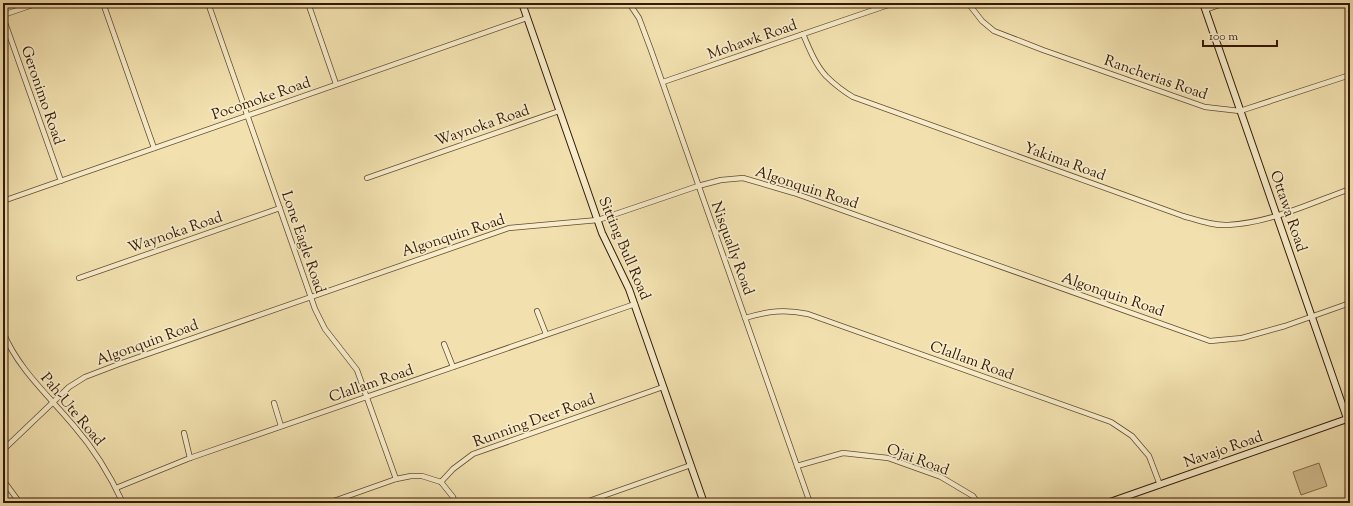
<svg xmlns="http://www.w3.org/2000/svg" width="1353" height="506" font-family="'Sorts Mill Goudy',serif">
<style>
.green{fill:#d2bf92;stroke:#836c4a}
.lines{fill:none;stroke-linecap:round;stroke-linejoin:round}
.street-casing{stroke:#644b2d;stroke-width:6}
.secondary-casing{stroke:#341902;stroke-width:8}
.street{stroke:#f7eccb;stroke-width:4.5}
.secondary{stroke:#f7eccb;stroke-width:6}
.labels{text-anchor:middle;stroke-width:3.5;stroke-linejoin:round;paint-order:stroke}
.street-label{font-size:15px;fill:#341902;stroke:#f7eccb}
</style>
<rect width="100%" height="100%" fill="#f2e1af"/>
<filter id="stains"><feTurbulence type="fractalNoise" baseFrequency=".005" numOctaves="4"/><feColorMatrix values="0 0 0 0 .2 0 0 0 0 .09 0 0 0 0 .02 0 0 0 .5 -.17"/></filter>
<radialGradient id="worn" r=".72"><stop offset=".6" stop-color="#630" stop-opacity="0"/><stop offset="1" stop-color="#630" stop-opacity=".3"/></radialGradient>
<polygon class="green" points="1319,463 1327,486 1301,495 1293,472"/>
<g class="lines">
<defs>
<g id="street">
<polyline points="103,3 154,148"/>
<polyline points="208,3 315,309 325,329 357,370 396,479"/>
<polyline points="308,3 336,84"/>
<polyline points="629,3 639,18 651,50 810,503"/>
<polyline points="968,3 982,21 994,31 1043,50 1205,107 1240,111 1350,75"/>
<polyline points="1205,10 1225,3"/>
<polyline points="3,15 38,3"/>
<polyline points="3,17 61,181"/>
<path d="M 803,34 C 809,48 815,64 826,76 C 834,84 843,91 853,97 L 1183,216 C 1197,220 1213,226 1228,225 C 1270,223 1311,203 1350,189"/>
<polyline points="663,82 894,3"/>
<polyline points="367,178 559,111"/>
<polyline points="3,201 527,18"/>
<polyline points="79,278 280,208"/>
<polyline points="537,311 546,334"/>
<path d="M 745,318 C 768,311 785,309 808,314 L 1111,422 L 1132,436 L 1149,456 L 1160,485"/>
<path d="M 3,332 C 18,369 49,396 74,426 C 94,449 110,475 123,503"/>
<polyline points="444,344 453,367"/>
<polyline points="274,403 281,426"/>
<polyline points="184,433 190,458"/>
<polyline points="3,450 69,387 85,377 119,364 509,228 598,220 698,186 721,180 743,178 794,193 1210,341 1242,338 1285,326 1350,303"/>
<polyline points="797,466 843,453 888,458 941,477 973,496 978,503"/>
<polyline points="3,480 20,503"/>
<polyline points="441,482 453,469 473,454 663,387"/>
<polyline points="441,482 453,497 455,503"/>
<polyline points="116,488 190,458 635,304"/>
<polyline points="328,503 396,479 411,476 422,476 441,482"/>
<polyline points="583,503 691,465"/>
</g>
<g id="secondary">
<polyline points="522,3 602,233 629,289 704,503"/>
<polyline points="1203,3 1350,427"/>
<polyline points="1107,503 1347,419 1350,417"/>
</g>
</defs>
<use href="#street" class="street-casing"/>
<use href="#secondary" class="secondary-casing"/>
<use href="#street" class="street"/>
<use href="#secondary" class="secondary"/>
</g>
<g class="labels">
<g class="street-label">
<text transform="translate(752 39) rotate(-19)" y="5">Mohawk Road</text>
<text transform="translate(1156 77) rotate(19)" y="5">Rancherias Road</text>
<text transform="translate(43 95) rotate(71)" y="5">Geronimo Road</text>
<text transform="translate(261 98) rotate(-19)" y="5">Pocomoke Road</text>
<text transform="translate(482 125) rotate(-19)" y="5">Waynoka Road</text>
<text transform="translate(1065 161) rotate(20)" y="5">Yakima Road</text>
<text transform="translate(807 187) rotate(18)" y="5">Algonquin Road</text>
<text transform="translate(1289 211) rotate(71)" y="5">Ottawa Road</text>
<text transform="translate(175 232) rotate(-19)" y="5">Waynoka Road</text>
<text transform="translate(453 235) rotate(-18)" y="5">Algonquin Road</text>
<text transform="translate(304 242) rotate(71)" y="5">Lone Eagle Road</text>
<text transform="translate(625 248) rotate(67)" y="5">Sitting Bull Road</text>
<text transform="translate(733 248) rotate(70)" y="5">Nisqually Road</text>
<text transform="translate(1113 294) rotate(19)" y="5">Algonquin Road</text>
<text transform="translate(147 342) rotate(-20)" y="5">Algonquin Road</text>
<text transform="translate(972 360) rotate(20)" y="5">Clallam Road</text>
<text transform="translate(371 383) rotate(-19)" y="5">Clallam Road</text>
<text transform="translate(73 409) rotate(50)" y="5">Pah-Ute Road</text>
<text transform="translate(534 420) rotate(-20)" y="5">Running Deer Road</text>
<text transform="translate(1223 449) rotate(-19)" y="5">Navajo Road</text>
<text transform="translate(918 459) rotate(20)" y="5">Ojai Road</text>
</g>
</g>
<rect width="1353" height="506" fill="none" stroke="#f2e1af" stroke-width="16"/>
<rect x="4" y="4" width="1345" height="498" fill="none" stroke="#341902" stroke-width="2"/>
<rect x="8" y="8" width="1337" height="490" fill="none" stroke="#341902"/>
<path d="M1203 40v6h74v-6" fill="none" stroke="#341902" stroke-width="2"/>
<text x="1209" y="40" font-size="12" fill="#341902" stroke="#f7eccb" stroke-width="3" paint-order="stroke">100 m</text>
<rect width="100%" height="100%" filter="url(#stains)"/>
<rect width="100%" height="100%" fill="url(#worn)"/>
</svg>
